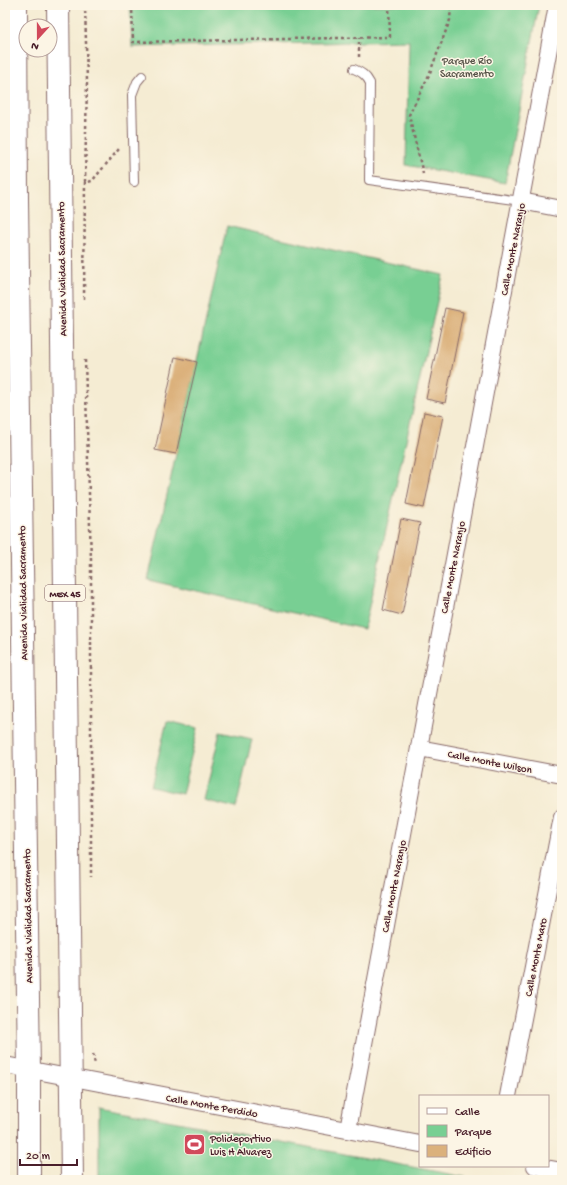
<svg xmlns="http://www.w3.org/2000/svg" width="567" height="1185" font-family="'Gochi Hand',sans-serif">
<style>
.green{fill:#78cf93;stroke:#61775f}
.building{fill:#dbb17c}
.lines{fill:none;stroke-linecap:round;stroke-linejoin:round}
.service-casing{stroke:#866766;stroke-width:10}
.minor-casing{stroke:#866766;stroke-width:18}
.trunk-casing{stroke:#866766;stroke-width:24}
.path{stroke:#866766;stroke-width:2.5;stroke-dasharray:3 3;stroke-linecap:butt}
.service{stroke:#fff;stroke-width:8}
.minor{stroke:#fff;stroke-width:16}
.trunk{stroke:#fff;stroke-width:22}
.labels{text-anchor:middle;stroke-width:3;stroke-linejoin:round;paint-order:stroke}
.shield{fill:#fcf5e5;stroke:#7f5f63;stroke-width:1}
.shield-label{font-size:10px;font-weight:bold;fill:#4a1f2b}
.park-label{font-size:11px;fill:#58544a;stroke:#fcf5e5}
.street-label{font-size:11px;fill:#4a1f2b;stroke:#fcf5e5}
.poi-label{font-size:11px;fill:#4a1f2b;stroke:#fcf5e5;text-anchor:start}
</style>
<rect width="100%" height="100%" fill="#fcf5e5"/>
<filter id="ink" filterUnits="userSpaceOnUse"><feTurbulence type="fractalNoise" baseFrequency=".025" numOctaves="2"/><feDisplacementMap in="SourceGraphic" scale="8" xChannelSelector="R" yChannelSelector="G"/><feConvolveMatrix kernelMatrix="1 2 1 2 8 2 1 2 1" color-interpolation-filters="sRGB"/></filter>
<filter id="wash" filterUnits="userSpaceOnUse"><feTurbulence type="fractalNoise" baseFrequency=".012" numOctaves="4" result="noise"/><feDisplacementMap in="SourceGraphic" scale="16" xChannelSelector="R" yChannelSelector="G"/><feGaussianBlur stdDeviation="0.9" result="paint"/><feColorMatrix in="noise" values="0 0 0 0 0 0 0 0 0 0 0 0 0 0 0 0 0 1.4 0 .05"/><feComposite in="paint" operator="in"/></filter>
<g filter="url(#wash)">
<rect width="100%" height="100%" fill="#f5ecd3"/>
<g class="green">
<polygon points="130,5 539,5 505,183 406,165 409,41 132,47"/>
<polygon points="227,226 443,275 364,629 148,580"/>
<polygon points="167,721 198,728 182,794 151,787"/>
<polygon points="220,732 252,739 236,808 204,800"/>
<polygon points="99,1107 480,1180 99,1180"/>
</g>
<g id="blocks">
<g class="building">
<polygon points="445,308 463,312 445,403 426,399"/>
<polygon points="175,357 197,362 176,454 155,450"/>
<polygon points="424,412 443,416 424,508 406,504"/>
<polygon points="401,519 420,523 402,615 383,610"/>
</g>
</g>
</g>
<g filter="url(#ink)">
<use href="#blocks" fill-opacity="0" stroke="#866766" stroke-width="1"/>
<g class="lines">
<defs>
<g id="service">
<path d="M 354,69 C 361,72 366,75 370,83 L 369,180 L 521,201"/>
<polyline points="134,182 132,95 137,82 142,76"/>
</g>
<g id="minor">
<polyline points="521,201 562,209"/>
<polyline points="419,748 562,775"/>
<polyline points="5,1065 420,1144"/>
<polyline points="508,1096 562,817"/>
<polyline points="348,1130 557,5"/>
<polyline points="535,1166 562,1171"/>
</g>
<g id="trunk">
<polyline points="16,5 17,200 29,1071 29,1180"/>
<polyline points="58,5 72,1180"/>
</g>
</defs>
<use href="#service" class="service-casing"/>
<use href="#minor" class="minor-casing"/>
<use href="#trunk" class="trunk-casing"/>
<g class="path">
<polyline points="85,5 87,81 85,181 88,182 92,181 119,149"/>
<polyline points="132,5 133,42 390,37 389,5"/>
<polyline points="359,57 359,38"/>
<polyline points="423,174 409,115 429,75 450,20 451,5"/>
<polyline points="84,299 85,181"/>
<polyline points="85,360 91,560 91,877"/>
<polyline points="93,1054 95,1064"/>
</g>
<use href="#service" class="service"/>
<use href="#minor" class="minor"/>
<use href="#trunk" class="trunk"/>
</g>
</g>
<defs>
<symbol id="stadium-square" viewBox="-11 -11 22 22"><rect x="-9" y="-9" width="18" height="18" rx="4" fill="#d1495b" stroke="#fcf5e5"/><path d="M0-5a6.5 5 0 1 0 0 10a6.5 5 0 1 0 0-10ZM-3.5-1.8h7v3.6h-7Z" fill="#fff"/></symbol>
</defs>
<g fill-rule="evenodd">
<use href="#stadium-square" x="182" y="1132" width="25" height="25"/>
</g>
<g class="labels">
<rect class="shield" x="45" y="585" width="40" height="16" rx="3"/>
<g class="shield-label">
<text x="65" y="597">MEX 45</text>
</g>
<g class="park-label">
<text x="467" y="64">Parque Río<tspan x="467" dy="13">Sacramento</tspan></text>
</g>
<g class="street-label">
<text transform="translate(512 249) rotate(-79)" y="4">Calle Monte Naranjo</text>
<text transform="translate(61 269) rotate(-91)" y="4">Avenida Vialidad Sacramento</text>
<text transform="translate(452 567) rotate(-79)" y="4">Calle Monte Naranjo</text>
<text transform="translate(22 593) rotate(-91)" y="4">Avenida Vialidad Sacramento</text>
<text transform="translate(490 761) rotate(11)" y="4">Calle Monte Wilson</text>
<text transform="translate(393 886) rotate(-79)" y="4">Calle Monte Naranjo</text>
<text transform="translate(27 916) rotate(-91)" y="4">Avenida Vialidad Sacramento</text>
<text transform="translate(535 957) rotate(-79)" y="4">Calle Monte Maro</text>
<text transform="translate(212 1105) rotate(10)" y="4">Calle Monte Perdido</text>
</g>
<g class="poi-label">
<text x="210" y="1142">Polideportivo<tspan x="210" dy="13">Luis H Alvarez</tspan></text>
</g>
</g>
<rect width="567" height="1185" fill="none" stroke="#fcf5e5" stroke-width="20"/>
<rect x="419" y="1095" width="130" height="72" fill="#fcf5e5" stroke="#b59f9b"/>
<rect x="427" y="1108" width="20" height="6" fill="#ffffff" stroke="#b59f9b"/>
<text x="455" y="1115" font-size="12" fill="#4a1f2b">Calle</text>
<rect x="427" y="1125" width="20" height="12" fill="#78cf93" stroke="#b59f9b"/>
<text x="455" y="1135" font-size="12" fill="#4a1f2b">Parque</text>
<rect x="427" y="1145" width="20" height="12" fill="#dbb17c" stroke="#b59f9b"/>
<text x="455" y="1155" font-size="12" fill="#4a1f2b">Edificio</text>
<g transform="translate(38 38) rotate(201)"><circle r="19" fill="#fcf5e5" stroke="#b59f9b"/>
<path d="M0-3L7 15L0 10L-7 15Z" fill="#d1495b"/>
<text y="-6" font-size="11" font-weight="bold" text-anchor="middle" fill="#4a1f2b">N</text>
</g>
<path d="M20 1159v6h57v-6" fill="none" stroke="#4a1f2b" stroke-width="2"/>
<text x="26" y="1159" font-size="12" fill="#4a1f2b" stroke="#fcf5e5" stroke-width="3" paint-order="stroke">20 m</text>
</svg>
